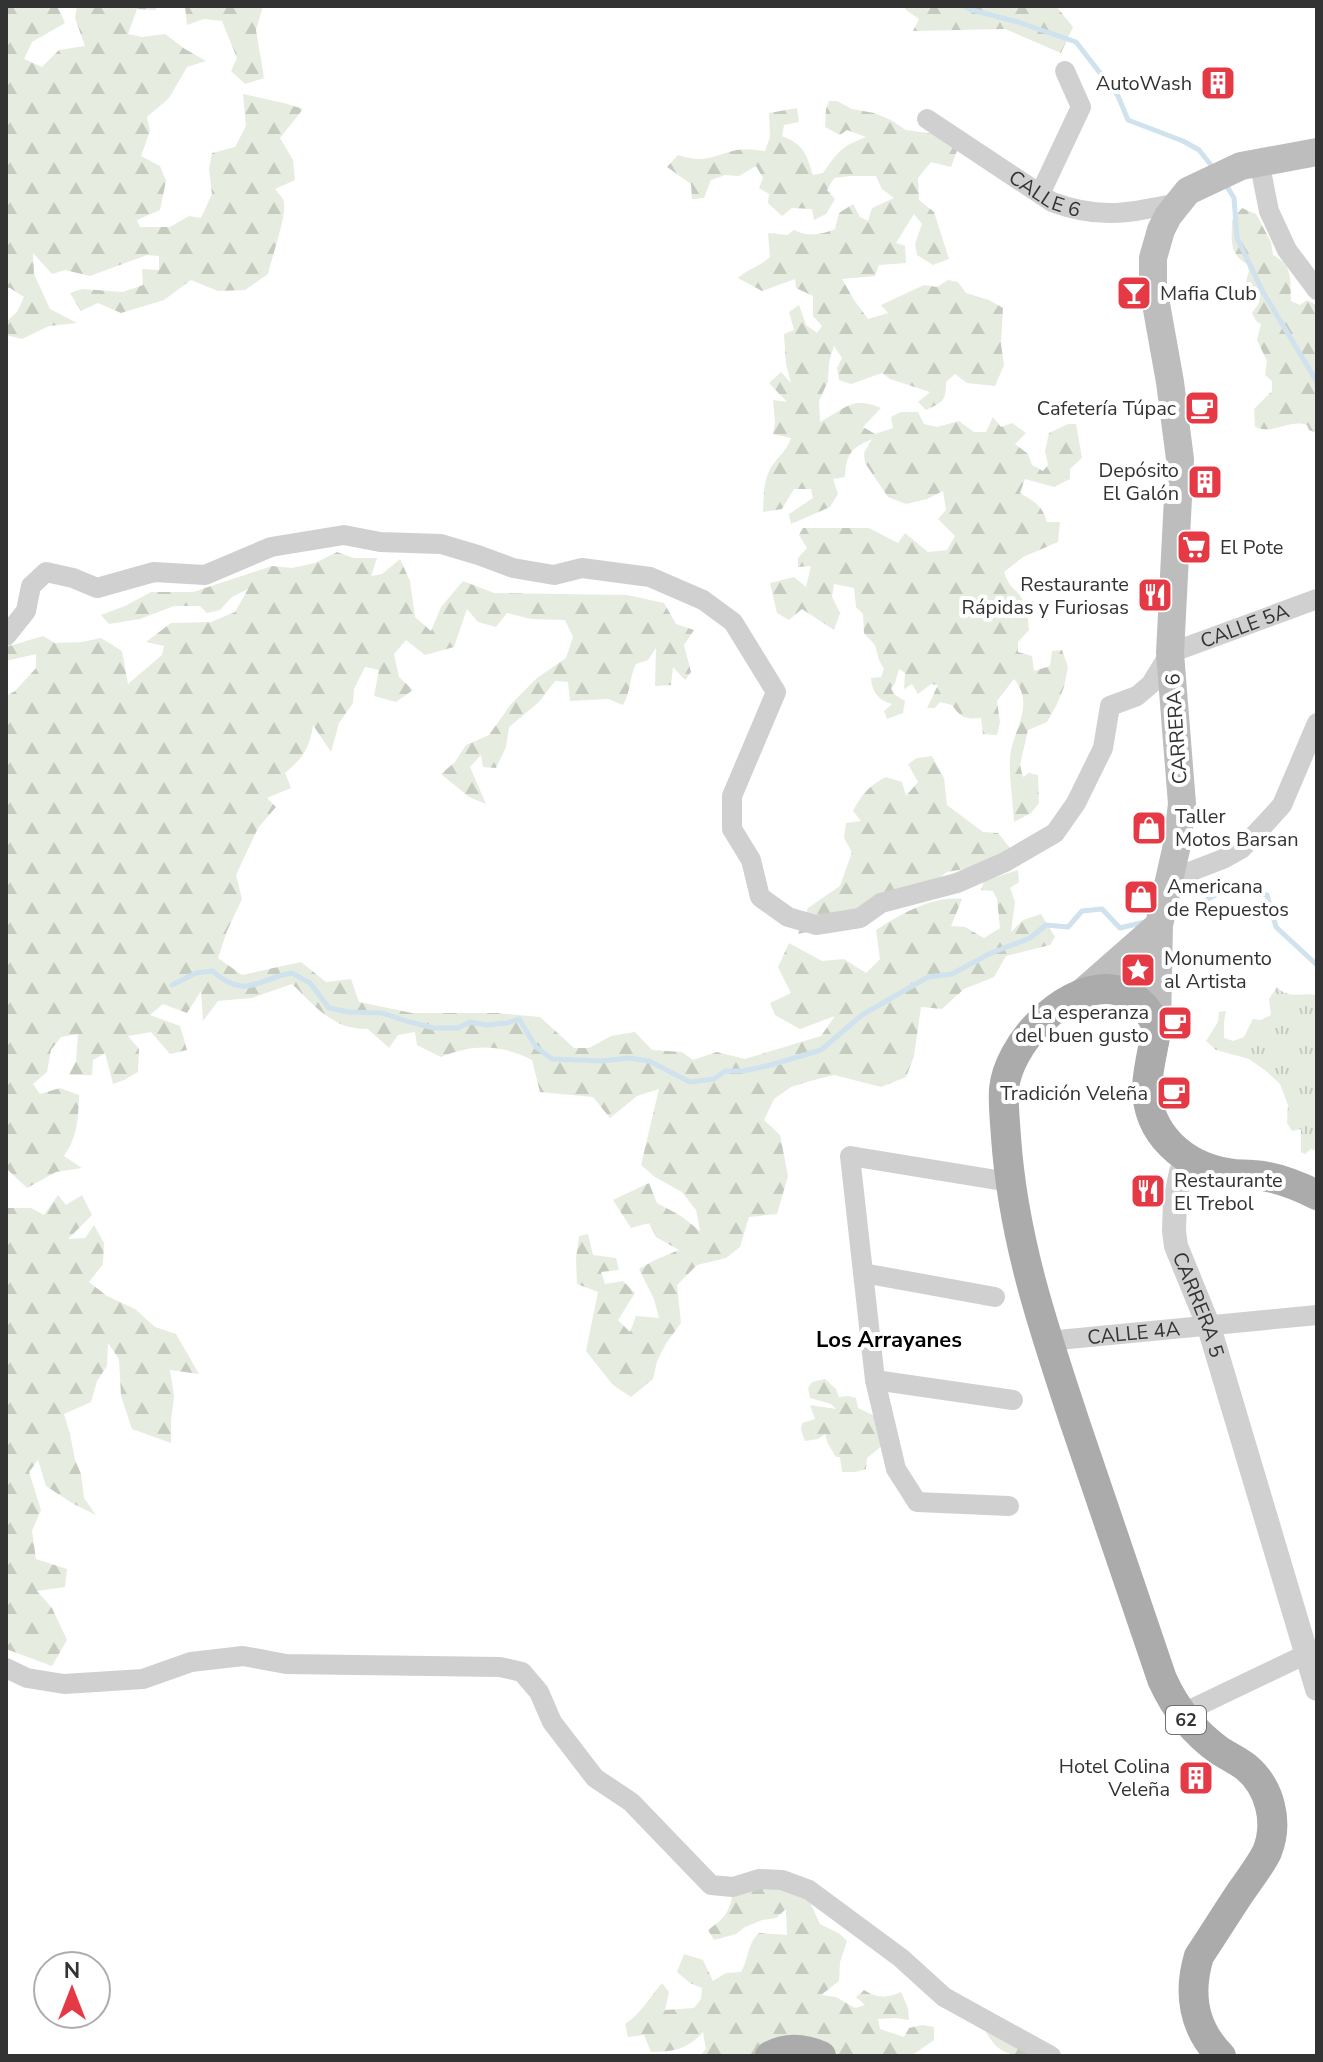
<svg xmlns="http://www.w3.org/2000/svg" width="1323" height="2062" font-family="'Nunito Sans',sans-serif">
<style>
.grass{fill:url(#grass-tufts)}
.forest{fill:url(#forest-firs)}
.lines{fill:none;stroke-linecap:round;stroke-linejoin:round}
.stream{stroke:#cfe2ee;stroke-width:5}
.minor{stroke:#d0d0d0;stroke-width:20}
.tertiary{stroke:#d0d0d0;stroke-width:24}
.secondary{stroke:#bdbdbd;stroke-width:28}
.primary{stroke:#ababab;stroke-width:30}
.labels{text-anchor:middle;stroke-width:8;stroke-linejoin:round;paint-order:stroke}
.shield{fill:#fff;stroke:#707070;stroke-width:2}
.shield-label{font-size:18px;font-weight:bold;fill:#333}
.poi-label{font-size:20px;fill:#333;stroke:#fff;text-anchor:end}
.street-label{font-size:20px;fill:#333;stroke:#fff}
.neighbourhood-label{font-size:22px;font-weight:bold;fill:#000;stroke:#fff}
</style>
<defs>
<pattern id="grass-tufts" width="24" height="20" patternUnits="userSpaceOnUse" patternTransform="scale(2)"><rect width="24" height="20" fill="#e6ecdf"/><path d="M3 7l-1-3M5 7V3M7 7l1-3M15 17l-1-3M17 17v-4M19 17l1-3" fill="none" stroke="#c6cbc0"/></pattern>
<pattern id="forest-firs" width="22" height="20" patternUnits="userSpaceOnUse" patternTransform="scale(2)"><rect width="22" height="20" fill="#e6ecdf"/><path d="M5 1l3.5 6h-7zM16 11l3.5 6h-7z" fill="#c6cbc0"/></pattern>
</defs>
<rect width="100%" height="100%" fill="#fff"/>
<path class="grass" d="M 1277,987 C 1289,1000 1302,992 1317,995 L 1317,1151 L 1311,1149 L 1305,1154 L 1301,1152 L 1301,1129 L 1292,1131 L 1287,1123 L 1288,1105 L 1280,1084 L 1266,1071 L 1249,1059 L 1216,1050 L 1206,1041 L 1218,1022 L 1219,1012 L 1226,1011 L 1224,1022 L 1224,1038 L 1233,1041 L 1244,1037 L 1253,1019 L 1261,1020 L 1271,1015 L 1269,999 Z"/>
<g class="forest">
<path d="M 6,6 L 57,6 L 65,23 L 32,42 L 24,59 L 42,67 L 59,50 L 85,46 L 75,18 L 77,6 L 158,6 L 155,10 L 137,9 L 128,34 L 142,37 L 165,34 L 185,49 L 206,61 L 187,67 L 169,98 L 147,117 L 150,131 L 141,156 L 160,166 L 166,181 L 160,210 L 137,220 L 140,227 L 170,227 L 189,216 L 201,218 L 212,194 L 209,169 L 212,153 L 235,147 L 246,126 L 243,94 L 284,103 L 303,109 L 280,138 L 293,160 L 295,180 L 275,189 C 278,193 281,196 283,199 C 289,211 271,259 268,274 L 245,290 L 218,291 L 191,280 L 164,300 L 121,313 L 98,303 L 81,311 L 70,293 L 82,289 L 123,292 L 143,285 L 142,269 L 159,270 L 159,256 L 147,255 L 90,276 L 65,270 L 52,274 L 33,253 L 34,274 L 50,309 L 77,323 L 49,326 L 22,339 L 6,335 L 6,322 L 17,312 L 24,297 L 10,288 L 6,287 Z"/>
<polygon points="185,6 263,6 256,30 264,78 245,84 231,71 237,58 222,21 204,19 187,25"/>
<polygon points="904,6 1056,6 1073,27 1061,53 1005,29 913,31 919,19 906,10"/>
<path d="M 829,101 L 837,101 L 852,109 L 874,113 L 891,120 L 906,130 L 942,135 L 958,148 L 951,167 L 931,162 L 918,178 L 919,200 L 934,212 L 949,259 L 933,265 L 917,255 L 915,244 L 922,224 L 914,214 L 896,243 L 905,246 L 906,263 L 879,265 L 875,276 L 842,279 L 854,300 L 868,319 L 888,313 L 881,305 L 924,285 L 937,287 L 948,280 L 958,282 L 966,293 L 989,300 L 1003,308 L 1001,344 L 1004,365 L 995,386 L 967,383 L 955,374 L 946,382 C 946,401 943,402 926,410 L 918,402 L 930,392 L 890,379 L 882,373 L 851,384 L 839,380 L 837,368 L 842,358 L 834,346 L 829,362 L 828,381 L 819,401 L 820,422 C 844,410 851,395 881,408 L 863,427 L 875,434 L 893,428 L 891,417 L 901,412 L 918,412 L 924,424 L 937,427 L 959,421 L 974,432 L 986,432 L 993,417 L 1001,427 L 1012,423 L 1026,433 L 1015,444 L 1028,454 L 1032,465 L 1043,471 L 1048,465 L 1045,451 L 1049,433 L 1068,424 L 1076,424 L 1082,458 L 1070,469 L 1070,479 L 1054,487 L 1025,479 L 1020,493 C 1035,502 1042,505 1047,522 L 1060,522 L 1058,542 L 1023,557 L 1004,572 C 1008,584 1010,585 1018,593 C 1026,601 1028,619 1029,630 L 1018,642 L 1018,652 L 1032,656 L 1034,671 L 1050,666 L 1052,651 L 1062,650 L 1068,667 L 1064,687 L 1057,704 L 1047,722 L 1028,730 L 1020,765 L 1023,777 L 1029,773 L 1038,775 L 1039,803 L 1031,813 L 1014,822 C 1013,801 1009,779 1010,758 C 1012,730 1036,706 1014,679 L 997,701 L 1000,722 L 997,735 L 983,734 L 981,718 C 965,719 962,719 952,705 L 940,702 L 935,708 L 927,708 L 938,685 L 931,684 L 918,694 L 912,684 L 904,689 L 905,673 L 899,669 L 895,683 L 891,688 L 894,694 L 905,701 L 903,713 L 887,719 L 884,711 L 892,704 C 878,700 872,692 871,678 L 881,677 L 884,669 L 879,660 L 875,645 L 864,633 L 863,614 L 856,607 L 854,588 L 834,584 L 832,597 L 840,613 L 834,630 L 802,609 L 789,620 L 777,613 L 770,583 L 794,577 L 806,587 L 811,566 L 798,567 L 798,558 L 807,548 L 799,535 L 803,528 L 869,528 L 898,543 L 905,533 L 928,552 L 947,550 L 955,536 L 938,519 L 946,510 L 943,491 L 927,499 L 906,504 L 888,497 L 865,463 L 864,453 L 872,439 C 851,448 846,454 845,477 L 833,479 L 838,494 L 830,507 L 791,524 L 789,514 L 813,498 L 811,489 L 794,489 L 782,509 L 763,512 C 764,497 763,479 772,466 C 780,454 786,452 791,438 L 773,434 L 775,422 L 773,400 L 787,402 L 769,383 L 781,372 L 791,383 L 786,364 L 784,334 L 794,330 L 789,312 L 799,305 L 806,325 L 817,333 L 822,326 L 813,316 L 813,296 L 796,288 L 795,279 L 762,291 L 738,278 C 748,269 760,266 770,257 L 768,233 L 787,235 L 794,230 C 808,237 821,235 835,229 L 839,213 L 853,204 L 860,217 L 868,221 L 872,208 L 894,198 L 882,189 L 876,176 L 851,176 L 834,178 L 827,190 L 835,199 L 826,214 L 814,220 L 812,209 L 792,208 L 782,216 L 768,203 L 769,194 L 759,188 L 763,178 L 756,166 L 739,176 L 725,175 L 711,180 L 704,198 L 692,199 L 691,184 L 667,167 L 678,155 C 706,164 711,156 737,150 C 746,148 756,150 765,151 L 770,137 L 769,113 L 797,108 L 799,122 L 784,125 L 782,136 C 804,145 806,153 813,175 L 823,173 C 839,151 840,147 866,137 L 847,130 L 840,135 L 825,127 L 826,109 Z"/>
<path d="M 1242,208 L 1256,214 L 1271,242 L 1273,255 C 1294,266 1290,280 1291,301 L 1300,305 L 1307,300 L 1316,305 L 1317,433 L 1309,430 L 1307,425 C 1288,419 1275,435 1255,427 L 1254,409 L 1272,391 L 1272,381 L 1265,375 L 1267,361 L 1257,340 L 1261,324 L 1256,321 L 1252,313 L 1259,303 L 1260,296 L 1245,285 L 1249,271 L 1247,264 C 1228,253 1232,239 1232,220 Z"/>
<path d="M 337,552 L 354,558 L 377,558 L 371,576 L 382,574 L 400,559 L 410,581 L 415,617 L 431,631 L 441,607 L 463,581 L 494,593 L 627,595 L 664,603 L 676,624 L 694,630 L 684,645 L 691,672 L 685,680 L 673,667 L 671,685 L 655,686 L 656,648 L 648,660 L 636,664 C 629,678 631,692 623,705 L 608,699 L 570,701 L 568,682 L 555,681 L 539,702 L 509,727 L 506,747 L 496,768 L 483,767 L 481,755 L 470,767 L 486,804 L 469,797 L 441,774 L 455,762 L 466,745 L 489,735 L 511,704 L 537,678 L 566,658 L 573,637 L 565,620 L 531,619 L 507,613 L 496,627 L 478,622 L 467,609 L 454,647 L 425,655 L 406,640 L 394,654 L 399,677 L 413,690 L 396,702 L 374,696 L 379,670 L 365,667 L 354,689 L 353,703 L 339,723 L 331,752 L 313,725 C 309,749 304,757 285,773 L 291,788 L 267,798 L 276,807 L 258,828 L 236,875 L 242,899 L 227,931 L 218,958 L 242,975 L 301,962 L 326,982 L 351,979 L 359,1002 L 412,1013 L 497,1013 L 540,1017 L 574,1048 L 589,1048 L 611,1036 L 635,1032 L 652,1050 L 682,1052 L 693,1060 L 717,1052 L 745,1059 L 821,1036 L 835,1016 L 800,1029 L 775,1015 L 770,1003 L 791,993 L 778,967 L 789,943 L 822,961 L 844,959 L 866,973 L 880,959 L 876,930 C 899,915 933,895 962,899 L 951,926 L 965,927 L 984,938 L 1000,928 L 997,899 L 993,891 L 981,890 L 984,881 L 1018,870 L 1019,882 L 1010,888 L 1015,902 L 1011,932 L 1023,920 L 1041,914 L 1055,937 L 1050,945 L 1006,956 L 994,977 L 964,989 L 942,1009 L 921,1007 L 914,1056 L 906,1077 L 881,1087 L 834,1075 L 810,1081 L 791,1087 L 774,1099 L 764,1120 L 780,1135 L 788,1176 L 777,1214 L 749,1217 L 740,1247 L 726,1258 L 697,1265 L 677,1285 L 681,1323 L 667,1342 L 657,1361 L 653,1379 L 631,1397 L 613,1385 L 586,1351 L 598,1292 L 577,1284 L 576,1258 L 579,1236 L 588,1234 L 593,1255 L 616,1258 L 619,1270 L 601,1272 L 605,1284 L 623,1281 L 635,1293 L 618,1320 L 630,1332 L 636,1316 L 659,1318 L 654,1299 L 639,1269 L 655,1260 L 679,1250 L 656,1237 L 649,1223 L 631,1228 L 613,1200 L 649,1183 L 657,1203 L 681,1216 L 700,1231 L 696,1210 L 682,1192 L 655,1177 L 641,1165 L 659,1089 L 637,1096 L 610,1118 L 593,1097 L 540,1092 L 532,1060 C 500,1044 474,1044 441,1057 L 417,1045 L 415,1032 L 398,1035 L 389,1048 L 368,1029 C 333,1030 315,1006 292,984 L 252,998 L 218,1001 L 203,1021 L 201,991 L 187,1013 L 163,1004 L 150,1015 L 180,1026 L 187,1050 L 170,1054 L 151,1032 L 128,1036 L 139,1049 L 138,1072 L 124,1080 L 113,1084 L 105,1053 L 93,1060 L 92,1075 L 69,1075 L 76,1061 L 78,1034 L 61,1037 L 51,1050 L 47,1072 L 33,1084 L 40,1094 L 60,1088 L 79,1095 C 78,1119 78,1136 64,1156 L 82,1168 L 56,1172 L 27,1188 L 8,1170 L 6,1174 L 6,696 L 15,691 L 36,668 L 36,654 L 6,661 L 6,647 L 43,636 L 55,643 L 82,642 L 101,638 L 122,651 L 128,684 L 162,655 L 164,646 L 146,642 L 171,623 L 211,622 L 235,612 L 248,589 L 232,597 L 220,610 L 207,613 L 200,606 L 174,606 L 140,619 L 109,624 L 101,615 L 125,606 L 151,592 L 193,592 L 272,566 L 292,568 L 315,563 Z"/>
<path d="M 932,756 L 944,778 L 947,805 L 983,832 L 998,833 L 1010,848 L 982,866 L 947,872 L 935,881 L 820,929 L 798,934 L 808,908 L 840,886 L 852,852 L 844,838 L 846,823 L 861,821 L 853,811 C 861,795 870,785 886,777 L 902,782 L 906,796 L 918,782 L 908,764 L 917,758 Z"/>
<polygon points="58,1195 66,1205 82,1195 92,1215 68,1239 85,1238 94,1225 104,1243 103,1264 89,1282 107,1296 135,1309 155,1327 176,1334 199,1374 170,1370 174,1396 171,1421 171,1443 132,1429 121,1396 119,1359 108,1343 107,1366 97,1381 91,1402 64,1414 70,1434 75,1460 81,1474 84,1498 96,1515 72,1503 46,1486 38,1460 29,1472 41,1510 32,1531 36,1559 67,1569 65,1587 37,1591 52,1608 67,1640 52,1666 6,1649 6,1211 8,1208 31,1208 44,1215"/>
<polygon points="825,1379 836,1389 839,1397 848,1396 856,1398 858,1408 883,1420 883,1445 867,1458 866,1469 856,1472 842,1472 840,1457 836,1457 828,1444 825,1434 818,1439 805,1441 801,1430 802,1423 815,1419 810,1405 836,1409 831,1404 810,1398 808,1388 812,1382"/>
<path d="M 762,1885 L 785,1887 L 808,1898 L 820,1924 L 840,1934 L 847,1941 L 840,1962 L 839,1981 L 821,1995 L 836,1997 L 855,2008 L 865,2005 L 856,1997 L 864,1990 C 878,1999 887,1998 901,1992 L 908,2008 L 909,2020 L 895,2018 L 878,2019 L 880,2029 L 904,2037 L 909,2028 L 922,2025 L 934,2027 L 934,2040 L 911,2056 L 838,2056 L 832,2050 L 764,2056 L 700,2056 L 706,2049 L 703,2032 C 688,2049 673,2052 651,2052 L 644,2035 L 628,2037 L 625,2024 C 640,2015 650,1997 662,1983 L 669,1992 L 665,2010 L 694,2008 L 701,1999 L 702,1988 L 690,1983 L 677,1972 L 684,1954 L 703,1960 L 713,1981 L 726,1973 L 741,1972 C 749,1958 747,1944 759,1933 L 787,1935 L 786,1909 L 776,1918 L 762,1920 L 745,1927 L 736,1934 L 714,1940 L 708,1930 C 722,1920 730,1913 732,1896 Z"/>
<path d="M 985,2030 L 1042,2056 C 1014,2056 999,2057 985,2030 Z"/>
</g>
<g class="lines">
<g class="stream">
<polyline points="964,6 972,10 1018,22 1076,42 1118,96 1128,120 1183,141 1199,150 1215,170"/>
<polyline points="1226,185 1234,198 1237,238 1263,292 1317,382"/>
<path d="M 1171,918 C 1192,914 1208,894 1229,891 C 1241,890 1255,893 1267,895 L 1276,927 L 1317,965"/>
<path d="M 172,985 L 196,973 L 212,971 C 247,1000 253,980 292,973 L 310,983 L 329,1008 L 349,1012 L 382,1013 L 406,1021 L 434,1028 L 458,1028 L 470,1022 L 486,1025 L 507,1023 L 519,1019 L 536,1047 L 552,1059 L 602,1061 L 628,1058 L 649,1061 L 690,1082 L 714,1079 L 725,1071 L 743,1071 L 767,1066 L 821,1050 L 862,1015 L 928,977 L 952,974 L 989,954 L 1030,938 L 1046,925 L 1068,927 L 1082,911 L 1102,909 L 1120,928 L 1145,922"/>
</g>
<g class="minor">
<path id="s1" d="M 927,119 L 1052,202 C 1101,220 1128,213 1177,203"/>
<polyline points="1259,161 1269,211 1287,250 1317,290"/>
<polyline points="1041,192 1081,107 1065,71"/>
<path id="s2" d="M 6,636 L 26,611 L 31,586 L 46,572 L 73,578 L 97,588 L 154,572 L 205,575 L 271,547 L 344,535 L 380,542 L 441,544 L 478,555 L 513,568 L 554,575 L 582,568 L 650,577 L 703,600 L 733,622 L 776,692 L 732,796 L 732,829 L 751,860 L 760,897 L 788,917 L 816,925 L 860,918 L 881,903 L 957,883 L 1005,862 L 1055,833 L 1076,803 L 1103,748 L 1110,706 L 1137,696 L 1151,684 L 1170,653 L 1317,599"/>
<polyline points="1166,890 1179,876 1223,859 1241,849 1263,826 1282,805 1317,723"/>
<polyline points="1009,1182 850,1156 875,1380 896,1469 917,1502 1009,1506"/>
<polyline points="863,1273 995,1297"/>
<path id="s3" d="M 1048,1341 L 1317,1315"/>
<polyline points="875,1380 1013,1400"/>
<polyline points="6,1668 27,1678 64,1684 143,1679 191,1662 243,1656 286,1664 500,1667 522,1672 539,1692 552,1722 595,1778 631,1802 711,1885 733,1887 759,1879 782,1880 809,1890 901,1958 944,1997 1051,2056"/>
<polyline points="1181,1714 1317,1649"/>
</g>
<path class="tertiary" id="s4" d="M 1187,1159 L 1181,1172 L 1175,1201 L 1174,1231 L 1176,1246 L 1209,1327 L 1317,1689"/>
<g class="secondary">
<polyline points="1077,997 1159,925"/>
<polyline points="1157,1026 1159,925 1177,845 1182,804 1170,653 1180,459 1170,382 1153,287 1153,258 1161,230 1168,216 1188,191 1241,166 1317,152"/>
</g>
<g class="primary">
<path d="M 770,2056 C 787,2047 803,2048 821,2056"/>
<path d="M 1221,2056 C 1193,2028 1188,1992 1199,1956 C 1213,1935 1226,1914 1240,1893 C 1249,1880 1260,1866 1267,1852 C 1279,1822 1270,1787 1246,1767 C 1238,1761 1228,1756 1220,1751 C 1193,1732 1175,1708 1162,1679 C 1133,1595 1105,1510 1076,1426 C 1044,1330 1013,1239 1006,1137 C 1005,1122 1003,1104 1004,1089 C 1008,1045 1061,989 1106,989 C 1130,989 1146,1005 1157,1026 C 1154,1046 1148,1067 1147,1087 C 1147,1134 1184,1166 1228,1173 C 1236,1175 1244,1174 1253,1175 C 1275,1176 1297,1185 1317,1195"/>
</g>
</g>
<defs>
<symbol id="building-square" viewBox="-11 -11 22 22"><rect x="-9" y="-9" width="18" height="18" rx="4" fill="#e63946" stroke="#fff"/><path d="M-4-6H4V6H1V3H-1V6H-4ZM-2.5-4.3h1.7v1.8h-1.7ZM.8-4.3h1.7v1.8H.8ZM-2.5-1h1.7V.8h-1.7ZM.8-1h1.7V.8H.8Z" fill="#fff"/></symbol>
<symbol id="bar-square" viewBox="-11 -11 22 22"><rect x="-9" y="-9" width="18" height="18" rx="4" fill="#e63946" stroke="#fff"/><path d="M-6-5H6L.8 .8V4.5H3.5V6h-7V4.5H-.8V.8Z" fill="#fff"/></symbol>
<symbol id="cafe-square" viewBox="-11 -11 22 22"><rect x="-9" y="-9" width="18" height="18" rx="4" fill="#e63946" stroke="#fff"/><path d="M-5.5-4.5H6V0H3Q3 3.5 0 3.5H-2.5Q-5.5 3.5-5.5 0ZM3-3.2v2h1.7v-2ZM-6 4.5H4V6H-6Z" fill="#fff"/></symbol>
<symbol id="supermarket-square" viewBox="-11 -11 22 22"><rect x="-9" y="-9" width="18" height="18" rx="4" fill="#e63946" stroke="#fff"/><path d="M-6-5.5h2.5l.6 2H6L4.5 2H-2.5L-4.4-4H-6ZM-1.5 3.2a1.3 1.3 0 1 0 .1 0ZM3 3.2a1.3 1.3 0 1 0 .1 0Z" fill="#fff"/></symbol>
<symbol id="restaurant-square" viewBox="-11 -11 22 22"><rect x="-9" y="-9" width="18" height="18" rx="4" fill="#e63946" stroke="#fff"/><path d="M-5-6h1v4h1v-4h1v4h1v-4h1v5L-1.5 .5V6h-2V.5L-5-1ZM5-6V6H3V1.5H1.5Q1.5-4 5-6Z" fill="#fff"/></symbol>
<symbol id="shop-square" viewBox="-11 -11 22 22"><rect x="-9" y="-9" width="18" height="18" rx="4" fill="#e63946" stroke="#fff"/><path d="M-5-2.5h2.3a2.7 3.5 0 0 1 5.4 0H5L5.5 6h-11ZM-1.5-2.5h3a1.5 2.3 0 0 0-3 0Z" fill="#fff"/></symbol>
<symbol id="sight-square" viewBox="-11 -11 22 22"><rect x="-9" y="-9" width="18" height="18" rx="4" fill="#e63946" stroke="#fff"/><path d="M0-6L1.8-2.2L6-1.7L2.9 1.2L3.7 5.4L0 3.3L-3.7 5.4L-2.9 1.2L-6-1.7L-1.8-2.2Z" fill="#fff"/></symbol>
</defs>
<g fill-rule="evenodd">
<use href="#building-square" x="1198" y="63" width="40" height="40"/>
<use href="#bar-square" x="1114" y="273" width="40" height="40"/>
<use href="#cafe-square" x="1182" y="388" width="40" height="40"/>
<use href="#building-square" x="1185" y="462" width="40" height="40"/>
<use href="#supermarket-square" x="1174" y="527" width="40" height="40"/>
<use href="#restaurant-square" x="1135" y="575" width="40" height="40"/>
<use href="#shop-square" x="1129" y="808" width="40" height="40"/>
<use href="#shop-square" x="1121" y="877" width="40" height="40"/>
<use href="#sight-square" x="1118" y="950" width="40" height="40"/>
<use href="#cafe-square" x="1155" y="1003" width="40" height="40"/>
<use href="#cafe-square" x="1154" y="1073" width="40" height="40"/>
<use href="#restaurant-square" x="1128" y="1171" width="40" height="40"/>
<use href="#building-square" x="1176" y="1758" width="40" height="40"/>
</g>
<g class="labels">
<rect class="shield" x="1166" y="1706" width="40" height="28" rx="6"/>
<g class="shield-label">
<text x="1186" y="1726">62</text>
</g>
<g class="poi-label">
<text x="1192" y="90">AutoWash</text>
<text x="1160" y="300" text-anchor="start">Mafia Club</text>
<text x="1176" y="415">Cafetería Túpac</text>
<text x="1179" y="477">Depósito<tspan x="1179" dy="23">El Galón</tspan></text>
<text x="1220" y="554" text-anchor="start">El Pote</text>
<text x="1129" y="591">Restaurante<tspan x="1129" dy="23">Rápidas y Furiosas</tspan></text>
<text x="1175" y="823" text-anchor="start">Taller<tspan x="1175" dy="23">Motos Barsan</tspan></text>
<text x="1167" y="893" text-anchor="start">Americana<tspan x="1167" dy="23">de Repuestos</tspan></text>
<text x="1164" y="965" text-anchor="start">Monumento<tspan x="1164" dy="23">al Artista</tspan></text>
<text x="1149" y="1019">La esperanza<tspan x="1149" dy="23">del buen gusto</tspan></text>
<text x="1148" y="1100">Tradición Veleña</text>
<text x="1174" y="1187" text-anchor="start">Restaurante<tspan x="1174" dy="23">El Trebol</tspan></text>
<text x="1170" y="1773">Hotel Colina<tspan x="1170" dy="23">Veleña</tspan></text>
</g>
<g class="street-label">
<text dy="7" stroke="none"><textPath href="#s1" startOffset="140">CALLE 6</textPath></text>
<text dy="7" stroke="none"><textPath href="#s2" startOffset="1724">CALLE 5A</textPath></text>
<text transform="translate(1176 729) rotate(-94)" y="7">CARRERA 6</text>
<text dy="7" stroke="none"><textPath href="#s4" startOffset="152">CARRERA 5</textPath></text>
<text dy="7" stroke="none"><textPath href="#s3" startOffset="86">CALLE 4A</textPath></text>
</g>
<g class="neighbourhood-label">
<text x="889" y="1347">Los Arrayanes</text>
</g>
</g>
<rect width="1323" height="2062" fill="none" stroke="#333333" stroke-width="16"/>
<g transform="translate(72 1990)"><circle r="38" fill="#ffffff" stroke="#adadad" stroke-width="2"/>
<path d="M0-6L14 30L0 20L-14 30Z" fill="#e63946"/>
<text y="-12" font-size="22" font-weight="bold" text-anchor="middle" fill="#333333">N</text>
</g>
</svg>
